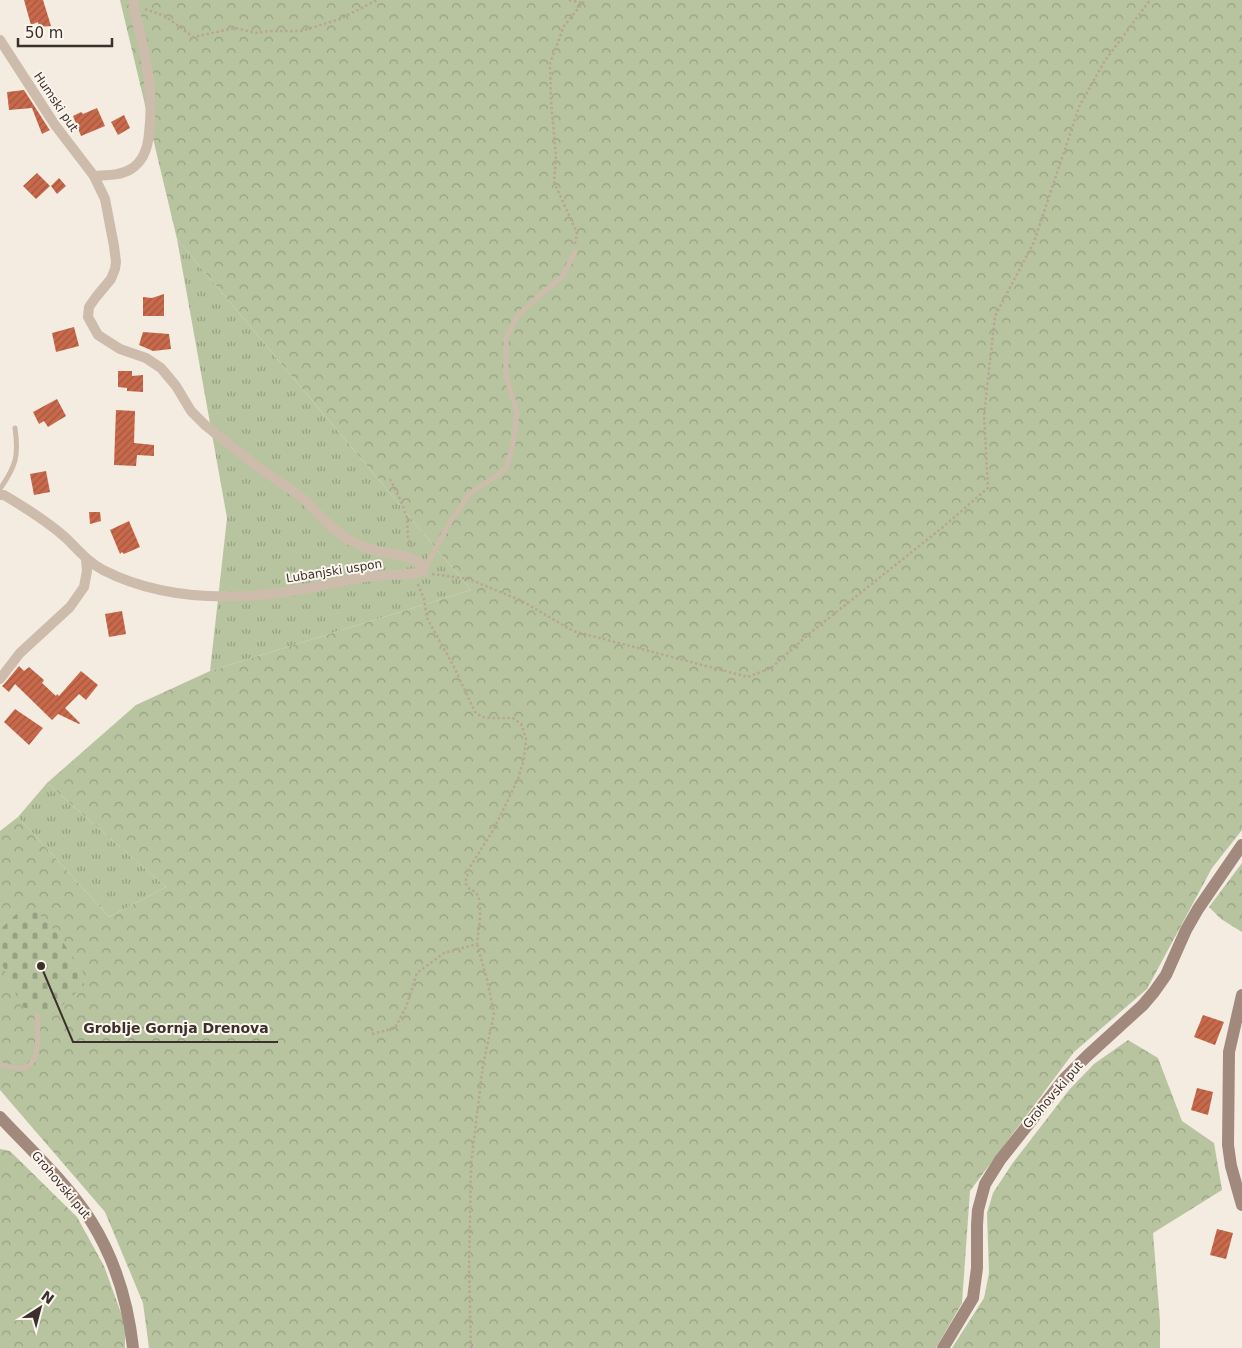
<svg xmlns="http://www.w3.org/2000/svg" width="1242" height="1348" font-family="'DejaVu Sans',sans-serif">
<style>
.grass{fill:url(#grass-tufts)}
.forest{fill:url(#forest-crowns)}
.cemetery{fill:url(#cemetery-stones)}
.building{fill:url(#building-hatch)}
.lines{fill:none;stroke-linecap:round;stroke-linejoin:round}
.path{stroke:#b9a596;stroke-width:2.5;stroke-dasharray:2.5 2.5;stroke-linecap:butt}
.service{stroke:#cdbbac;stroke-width:5}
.minor{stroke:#cdbbac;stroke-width:10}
.secondary{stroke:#a18a7d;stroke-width:12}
.labels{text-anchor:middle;stroke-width:4;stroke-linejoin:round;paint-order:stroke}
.street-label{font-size:12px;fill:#3b302b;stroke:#fbf5ee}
.leader{fill:none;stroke:#3b302b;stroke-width:2}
.callout-dot{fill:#3b302b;stroke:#fbf5ee;stroke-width:2}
.callout-label{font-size:14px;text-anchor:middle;font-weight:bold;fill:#3b302b;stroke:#fbf5ee;stroke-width:4;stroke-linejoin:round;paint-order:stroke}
</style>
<defs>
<pattern id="grass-tufts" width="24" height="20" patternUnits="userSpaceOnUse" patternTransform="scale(1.25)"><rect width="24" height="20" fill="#b8c4a0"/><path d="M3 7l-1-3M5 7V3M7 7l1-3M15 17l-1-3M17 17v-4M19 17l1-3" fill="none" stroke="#97a083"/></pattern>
<pattern id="forest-crowns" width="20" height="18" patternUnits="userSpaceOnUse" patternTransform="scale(1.25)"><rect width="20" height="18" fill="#b8c4a0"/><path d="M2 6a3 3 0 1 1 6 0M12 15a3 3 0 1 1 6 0" fill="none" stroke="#97a083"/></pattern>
<pattern id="cemetery-stones" width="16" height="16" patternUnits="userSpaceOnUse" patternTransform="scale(1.25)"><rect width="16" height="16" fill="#b8c4a0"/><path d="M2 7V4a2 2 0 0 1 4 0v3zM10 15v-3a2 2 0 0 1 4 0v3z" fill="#97a083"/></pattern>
<pattern id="building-hatch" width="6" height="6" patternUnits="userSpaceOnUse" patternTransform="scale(1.25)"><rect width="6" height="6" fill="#c8694b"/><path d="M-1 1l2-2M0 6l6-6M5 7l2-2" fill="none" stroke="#a4573f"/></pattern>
</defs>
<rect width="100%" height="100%" fill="#f4ebe1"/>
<g class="grass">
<polygon points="177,239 471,590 210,671 227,518"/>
<polygon points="47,783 166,887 109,917 18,817"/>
</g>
<g class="forest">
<polygon points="120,0 1242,0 1242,830 1212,868 1147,989 1074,1052 970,1191 962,1303 936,1348 149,1348 143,1303 105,1212 0,1090 0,831 18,817 109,917 166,887 47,783 136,705 210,671 471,590 177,239"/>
<polygon points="1242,863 1242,932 1221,919 1209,907"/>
<polygon points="1128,1040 1158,1058 1182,1121 1214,1143 1222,1190 1153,1233 1160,1321 1160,1348 952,1348 984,1298 989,1273 987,1213 993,1193 1012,1164 1069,1090 1094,1064"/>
<polygon points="0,1149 10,1151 77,1217 104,1266 125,1324 125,1348 0,1348"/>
</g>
<polygon class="cemetery" points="27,908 37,912 56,932 83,972 84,985 52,1015 22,1007 0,960 0,930 14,916"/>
<g class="building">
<polygon points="24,0 43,0 51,26 39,27 38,22 31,25"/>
<polygon points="24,90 49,129 50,130 42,134 32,108 9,110 7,92"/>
<polygon points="97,108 105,126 81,136 73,116 81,112 83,114"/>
<polygon points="124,115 130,128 118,135 111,122"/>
<polygon points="37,173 50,186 36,199 23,186"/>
<polygon points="59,178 66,186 57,194 51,186"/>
<polygon points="164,294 164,316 143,316 143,297 152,298"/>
<polygon points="74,327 79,346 56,352 52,333"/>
<polygon points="143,332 169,334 171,349 153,351 139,345"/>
<polygon points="118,371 132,371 132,376 143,375 143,392 127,391 127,388 118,387"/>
<polygon points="57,399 66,416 48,427 44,421 39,424 33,412"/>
<polygon points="116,410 135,411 134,443 154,445 154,456 137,455 136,466 114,465"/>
<polygon points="46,471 50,492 34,495 30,474"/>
<polygon points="89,512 100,512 101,521 90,524"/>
<polygon points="129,521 140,547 124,554 122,552 120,554 110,530"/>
<polygon points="122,611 126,634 109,637 105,614"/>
<polygon points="19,666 24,671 29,667 44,680 42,683 56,696 57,694 59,696 81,671 98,685 86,700 79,694 65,708 80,723 79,724 58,714 52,720 15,684 9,692 2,686 5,683"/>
<polygon points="15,709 43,728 29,745 4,722"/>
<polygon points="1203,1015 1224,1022 1215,1045 1194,1037"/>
<polygon points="1197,1088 1213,1092 1208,1115 1191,1110"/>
<polygon points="1217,1229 1233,1233 1226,1259 1210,1255"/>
</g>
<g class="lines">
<g class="path">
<polyline points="569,0 582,3"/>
<polyline points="145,9 165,16 193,37 236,28 255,33 269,31 301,31 340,19 377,0"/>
<polyline points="575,244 577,233 554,182 556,156 551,101 550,63 564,26 585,0"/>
<polyline points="390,479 401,501 407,518 408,538 412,548"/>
<polyline points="432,574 469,579 522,601 573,631 748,677 771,668 809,634 943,527 988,488 984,415 995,316 1034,242 1079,107 1104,62 1150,0"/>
<path d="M 372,1034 L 395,1028 L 406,1007 L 417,973 L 444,953 L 477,944 C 478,932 484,902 476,893 C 471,888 469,891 465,882 L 471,865 L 494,829 L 518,779 L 524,759 L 526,738 L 521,724 L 513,718 L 493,718 L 482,717 L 475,712 L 454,667 L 427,618 L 424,599 L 417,582"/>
<polyline points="471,1348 469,1273 471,1164 483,1065 494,1014 487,979 477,944"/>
</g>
<g class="service">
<path d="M 0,489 C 16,466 19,456 15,428"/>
<polyline points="423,572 450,522 469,494 506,469 513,444 517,413 506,376 506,338 517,316 540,295 562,277 575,252"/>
<path d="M 0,1065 C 6,1066 19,1069 24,1068 C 41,1064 38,1027 37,1015"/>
</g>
<g class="minor">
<path d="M 0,40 L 55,125 L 94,176 L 105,199 L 114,246 L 116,262 L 115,269 L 111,279 L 96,297 L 89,307 L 88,317 L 98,335 L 120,349 L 146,358 L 161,368 L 176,386 L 191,411 L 205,425 L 258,467 L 304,499 L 326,522 L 347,539 L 362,546 L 381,552 L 405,556 L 419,562 L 423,572 C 402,576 380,574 359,578 C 329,583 300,591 270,594 C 214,600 154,596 103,570 C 88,562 78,550 66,538 C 47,521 26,508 4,495 L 0,495"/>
<path d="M 94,176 C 106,175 120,176 131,169 C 144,161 148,147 149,133 C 153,100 149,74 142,41 C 139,28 134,14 133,0"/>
<polyline points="0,679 20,653 70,607 84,587 87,571 86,559"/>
</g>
<g class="secondary">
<polyline points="1242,995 1229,1052 1228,1145 1231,1166 1242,1205"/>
<path d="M 0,1117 C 30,1149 68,1184 91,1221 C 116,1261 128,1302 133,1348"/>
<polyline points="943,1348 973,1298 977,1268 977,1225 978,1210 985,1184 1000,1160 1065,1078 1087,1056 1143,1005 1154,992 1166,975 1186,930 1198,909 1242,845"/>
</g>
</g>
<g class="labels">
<g class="street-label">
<text transform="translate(56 102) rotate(56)" y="4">Humski put</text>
<text transform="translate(334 571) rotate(-9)" y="4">Lubanjski uspon</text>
<text transform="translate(1053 1095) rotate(-49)" y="4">Grohovski put</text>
<text transform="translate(61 1185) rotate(50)" y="4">Grohovski put</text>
</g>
</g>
<path class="leader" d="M41 966L73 1042H278"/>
<circle class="callout-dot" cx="41" cy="966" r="5"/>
<g class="callout-label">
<text x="176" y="1033">Groblje Gornja Drenova</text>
</g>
<g transform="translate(40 1308) rotate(36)" stroke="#fbf5ee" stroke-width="4" paint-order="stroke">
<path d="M0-4L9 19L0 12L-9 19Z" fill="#3b302b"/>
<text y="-8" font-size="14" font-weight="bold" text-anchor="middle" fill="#3b302b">N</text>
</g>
<path d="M18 38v8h94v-8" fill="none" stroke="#3b302b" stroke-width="2.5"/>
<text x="25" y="38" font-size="15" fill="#3b302b" stroke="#fbf5ee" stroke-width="4" paint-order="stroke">50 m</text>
</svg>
